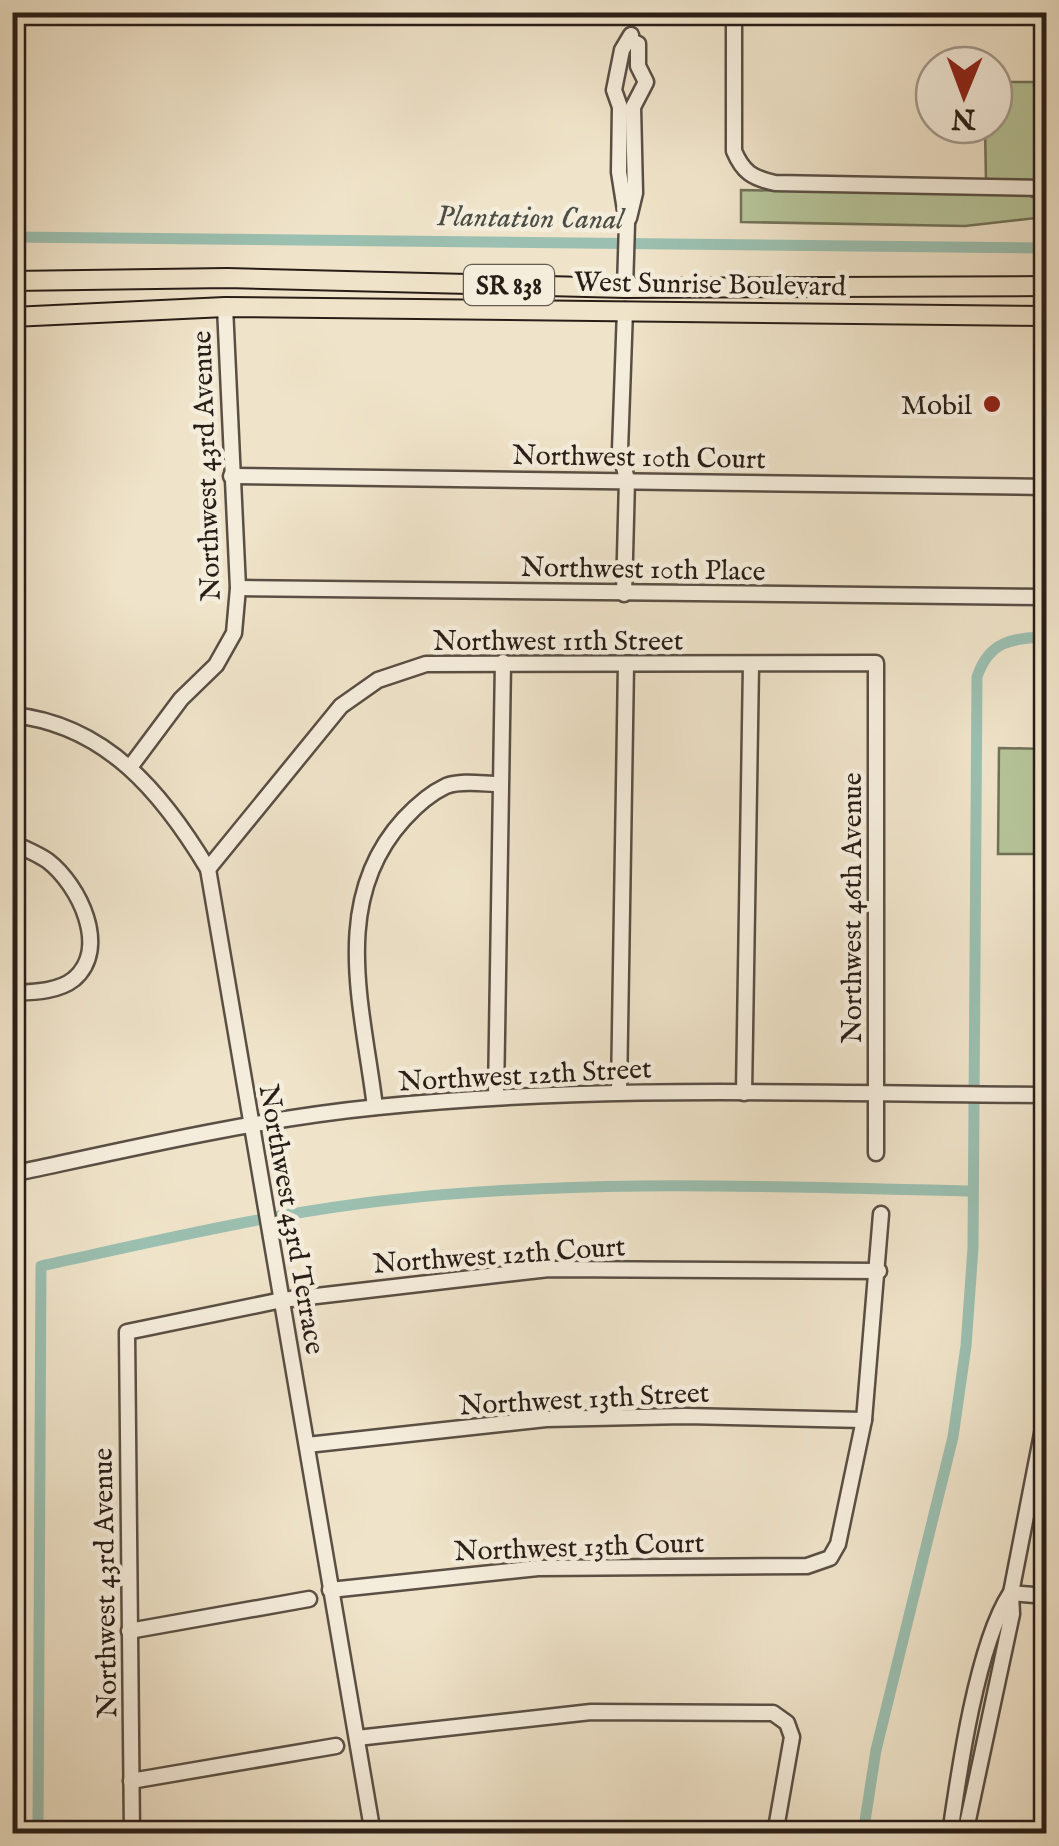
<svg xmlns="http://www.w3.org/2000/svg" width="1059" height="1846" font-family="'IM FELL English',serif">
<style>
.green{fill:#b6c499;stroke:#707158;stroke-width:2.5}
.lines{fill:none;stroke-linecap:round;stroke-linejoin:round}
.canal{stroke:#9bbfb0;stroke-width:11}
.minor-casing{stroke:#5a4f44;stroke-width:19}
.major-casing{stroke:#291e17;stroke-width:22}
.minor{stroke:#f5eddc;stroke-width:14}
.major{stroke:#efe3c9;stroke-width:18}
.poi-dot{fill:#8f2418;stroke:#f5eddc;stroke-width:4}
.labels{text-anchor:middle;stroke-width:9;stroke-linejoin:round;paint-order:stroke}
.shield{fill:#f5eddc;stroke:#665c52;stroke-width:2.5}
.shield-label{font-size:25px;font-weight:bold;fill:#291e17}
.street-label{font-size:28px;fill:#291e17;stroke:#f5eddc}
.poi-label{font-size:28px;fill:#291e17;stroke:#f5eddc;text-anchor:end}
.water-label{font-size:30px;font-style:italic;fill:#4b4e45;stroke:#f5eddc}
</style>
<rect width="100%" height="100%" fill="#efe3c9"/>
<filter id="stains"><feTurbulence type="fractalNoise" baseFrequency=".002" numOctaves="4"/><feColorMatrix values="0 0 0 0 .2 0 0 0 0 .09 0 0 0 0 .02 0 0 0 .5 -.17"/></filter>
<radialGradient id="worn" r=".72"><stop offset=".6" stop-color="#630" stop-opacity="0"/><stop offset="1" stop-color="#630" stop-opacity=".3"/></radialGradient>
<g class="green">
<polygon points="994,82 1046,82 1046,181 986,181 985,125 994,125"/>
<polygon points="741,190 1028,195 1046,203 1046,217 965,226 741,222"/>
<polygon points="999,748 1046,749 1046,854 998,854"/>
</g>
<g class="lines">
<g class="canal">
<polyline points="12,237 1046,248"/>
<path d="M 38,1834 L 41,1266 C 156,1241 272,1213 390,1200 C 584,1178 779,1187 973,1191"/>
<path d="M 863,1834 L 876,1750 L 953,1437 L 966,1346 L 973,1248 L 977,677 C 989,641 1012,638 1046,637"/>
</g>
<defs>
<g id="minor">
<path d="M 734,12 L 734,151 C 743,172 752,178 775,183 L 1046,188"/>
<polyline points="629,218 635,193 633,107 646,82 638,66 638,44 630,40"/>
<polyline points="625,288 627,223 619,172 620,107 614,90 622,50 631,35"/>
<polyline points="231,476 1046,487"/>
<polyline points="238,588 1046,597"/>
<polyline points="624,594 627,480 620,450 625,310"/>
<path d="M 12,715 C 106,724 163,794 208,869 L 373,1834"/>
<polyline points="131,766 181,699 216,665 234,633 238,588 225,307"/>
<path d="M 12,843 C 24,848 38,854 48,861 C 79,885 110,948 74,979 C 58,992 32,992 12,993"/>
<polyline points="208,869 341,706 378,680 426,664 876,663 876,1153"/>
<polyline points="619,1091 626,664"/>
<polyline points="744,1093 751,665"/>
<polyline points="496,1097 503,662"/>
<path d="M 375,1107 C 363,1008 329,901 404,819 C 416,806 429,794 446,786 C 461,780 484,784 500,784"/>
<path d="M 12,1174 C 133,1148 256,1119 378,1107 C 600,1084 824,1094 1046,1095"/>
<polyline points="307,1445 546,1419 685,1416 864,1420"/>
<polyline points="330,1590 538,1568 807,1566 830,1558 838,1544 864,1420 881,1214"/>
<polyline points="1011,1593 1046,1596"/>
<polyline points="129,1631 309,1599"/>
<polyline points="357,1738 591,1712 773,1713 787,1723 792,1737 775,1834"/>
<polyline points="131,1781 336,1746"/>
<polyline points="132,1834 127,1332 282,1300 549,1269 879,1271"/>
<path d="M 950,1834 C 959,1771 977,1645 1010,1594"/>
<polyline points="965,1834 1012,1614 1011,1593 1046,1413"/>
</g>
<g id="major">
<polyline points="12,281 227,278 625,288 1046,286"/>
<polyline points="12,317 225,307 1046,316"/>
</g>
</defs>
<use href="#minor" class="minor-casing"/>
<use href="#major" class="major-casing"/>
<use href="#minor" class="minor"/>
<use href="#major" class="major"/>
</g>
<circle class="poi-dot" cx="992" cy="404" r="10"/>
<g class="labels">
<rect class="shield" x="464" y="265" width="90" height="40" rx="8"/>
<g class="shield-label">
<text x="509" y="294">SR 838</text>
</g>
<g class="street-label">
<text transform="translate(710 283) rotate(1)" y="10">West Sunrise Boulevard</text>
<text transform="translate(639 456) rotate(1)" y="10">Northwest 10th Court</text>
<text transform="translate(205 466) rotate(-92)" y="10">Northwest 43rd Avenue</text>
<text transform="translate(643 568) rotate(1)" y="10">Northwest 10th Place</text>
<text x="558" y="650">Northwest 11th Street</text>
<text transform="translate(851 908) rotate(-90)" y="10">Northwest 46th Avenue</text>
<text transform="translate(525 1074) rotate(-3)" y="10">Northwest 12th Street</text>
<text transform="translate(293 1219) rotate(80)" y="10">Northwest 43rd Terrace</text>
<text transform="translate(499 1254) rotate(-4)" y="10">Northwest 12th Court</text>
<text transform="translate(584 1398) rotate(-3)" y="10">Northwest 13th Street</text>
<text transform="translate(579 1546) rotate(-2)" y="10">Northwest 13th Court</text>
<text transform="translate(104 1583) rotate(-91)" y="10">Northwest 43rd Avenue</text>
</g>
<g class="poi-label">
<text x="972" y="414">Mobil</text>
</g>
<g class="water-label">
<text transform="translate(530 217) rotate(1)" y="10">Plantation Canal</text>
</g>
</g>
<rect width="1059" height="1846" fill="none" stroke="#efe3c9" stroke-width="50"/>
<rect x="15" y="15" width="1029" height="1816" fill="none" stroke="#291e17" stroke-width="5"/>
<rect x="25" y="25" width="1009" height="1796" fill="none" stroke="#291e17" stroke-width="2.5"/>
<g transform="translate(964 95) rotate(181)"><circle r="48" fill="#f5eddc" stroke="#a39a8d" stroke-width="2.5"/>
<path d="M0-8L18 38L0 25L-18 38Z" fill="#8f2418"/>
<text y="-15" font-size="28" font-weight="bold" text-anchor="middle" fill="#291e17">N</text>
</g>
<rect width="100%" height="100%" filter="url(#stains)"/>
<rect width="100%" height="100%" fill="url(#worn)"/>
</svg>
